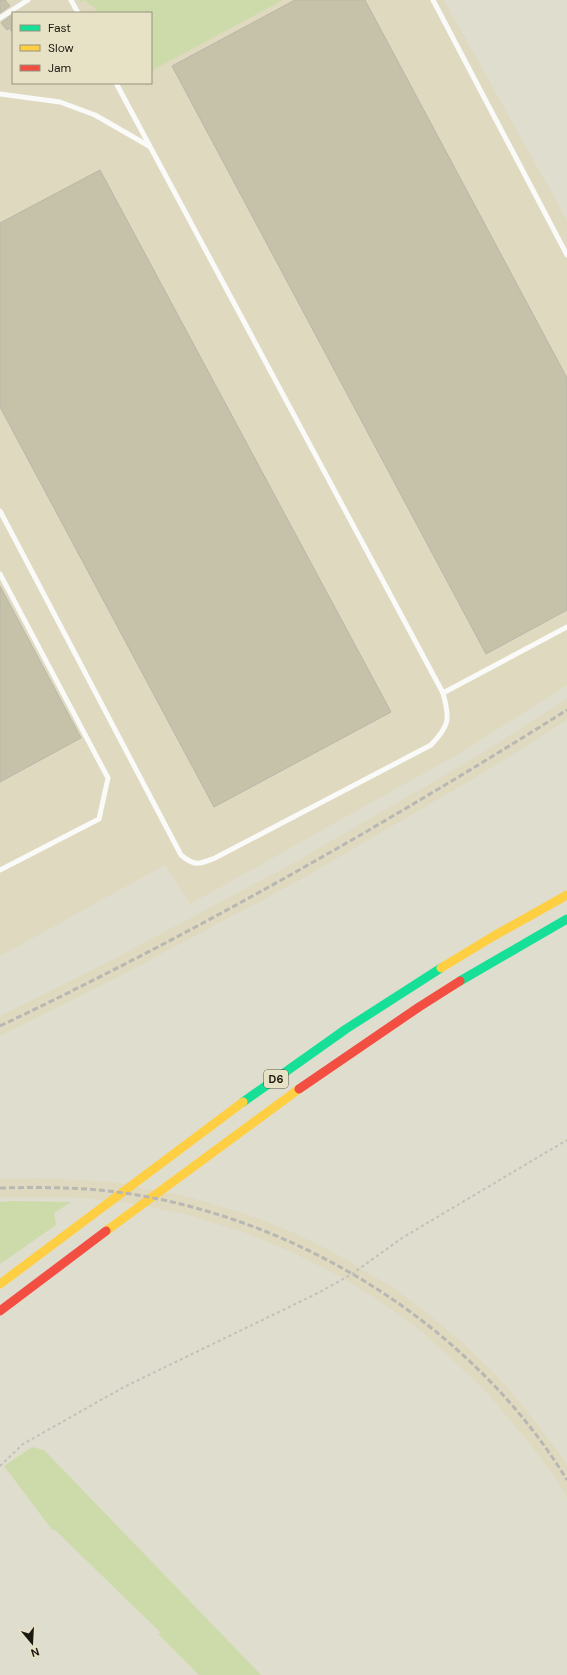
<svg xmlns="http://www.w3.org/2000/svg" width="567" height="1675" font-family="'DM Sans',sans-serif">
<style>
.built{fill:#ded9bf;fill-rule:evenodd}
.green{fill:#cddbaa}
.building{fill:#c6c2a9;stroke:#b8b6aa}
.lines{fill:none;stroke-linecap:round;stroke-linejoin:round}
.path{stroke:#c1c1bb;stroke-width:2;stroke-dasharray:3 3;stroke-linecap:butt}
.lane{stroke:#fafaf8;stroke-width:5}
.fast{stroke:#16e098;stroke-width:9}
.slow{stroke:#ffcf43;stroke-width:9}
.jam{stroke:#f24e42;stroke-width:9}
.rail{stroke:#b8b7b3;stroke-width:3;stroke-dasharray:6 3;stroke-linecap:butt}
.labels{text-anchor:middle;stroke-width:3;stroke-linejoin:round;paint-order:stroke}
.shield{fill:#e7e2c6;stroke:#595647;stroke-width:1}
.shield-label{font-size:11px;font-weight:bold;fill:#1c1a10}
</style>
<rect width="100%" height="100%" fill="#dfddce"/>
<g class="built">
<path d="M 5,0 L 444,0 L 567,220 L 567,685 L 460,753 L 190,904 L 165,865 L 0,956 L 0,4 ZM 13,13 L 151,13 L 151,83 L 13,83 Z"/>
<polygon points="567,699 567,720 483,773 298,881 114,979 0,1036 0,1016 106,963 290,865 474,758"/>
<polygon points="41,1178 113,1182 189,1197 252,1216 294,1233 329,1250 357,1266 395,1289 432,1317 465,1345 496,1375 523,1406 567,1464 567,1498 554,1476 531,1445 483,1388 421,1331 384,1304 348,1281 320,1266 287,1250 246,1233 185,1214 135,1204 85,1198 0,1197 0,1179"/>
</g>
<g class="green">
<polygon points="80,0 283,0 151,71 151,13 97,13 95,8 84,0 81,2"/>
<polygon points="11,1201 71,1202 54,1213 56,1225 0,1264 0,1202"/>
<polygon points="32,1447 44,1450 261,1675 199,1675 158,1634 161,1633 54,1529 53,1531 4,1466"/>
</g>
<g class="building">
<polygon points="0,0 5,0 10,6 0,13"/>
<polygon points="295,0 365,0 567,378 567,610 486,654 172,66"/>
<polygon points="13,14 13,33 9,28 7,30 1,23"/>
<polygon points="100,170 391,712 214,807 0,407 0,223"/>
<polygon points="0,586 81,738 0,782"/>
</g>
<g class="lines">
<polyline class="path" points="0,1466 23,1444 124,1387 318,1293 352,1274 402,1238 567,1140"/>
<g class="lane">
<polyline points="71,0 78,13"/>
<polyline points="433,0 567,255"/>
<polyline points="0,18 28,0"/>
<polyline points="0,94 60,102 95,115 149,146"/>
<path d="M 0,511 L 181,855 C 195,867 200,864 215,858 L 431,745 C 450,725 450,719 443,693 L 116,83"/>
<polyline points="0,574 108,778 99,819 0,870"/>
<polyline points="443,693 567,627"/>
</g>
<g class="fast">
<polyline points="460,981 567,919"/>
<polyline points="243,1102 346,1029 441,968"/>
</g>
<g class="slow">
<polyline points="441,968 492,937 567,895"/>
<polyline points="106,1231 299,1089"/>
<polyline points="0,1284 243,1102"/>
</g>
<g class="jam">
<polyline points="299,1089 419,1007 460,981"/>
<polyline points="0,1311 106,1231"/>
</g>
<g class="rail">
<path d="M 0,1026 C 195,933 384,825 567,710"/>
<path d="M 0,1188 C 46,1187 92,1187 137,1195 C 309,1224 476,1331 567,1480"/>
</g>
</g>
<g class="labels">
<rect class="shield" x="264" y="1070" width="24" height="18" rx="3"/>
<g class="shield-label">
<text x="276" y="1083">D6</text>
</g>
</g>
<rect x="12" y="12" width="140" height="72" fill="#e7e2c6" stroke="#96927d"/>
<rect x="20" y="25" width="20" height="6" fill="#16e098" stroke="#96927d"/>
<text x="48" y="32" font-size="12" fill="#1c1a10">Fast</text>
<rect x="20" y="45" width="20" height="6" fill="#ffcf43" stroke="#96927d"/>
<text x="48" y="52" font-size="12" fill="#1c1a10">Slow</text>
<rect x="20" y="65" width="20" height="6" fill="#f24e42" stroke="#96927d"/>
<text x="48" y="72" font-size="12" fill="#1c1a10">Jam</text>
<g transform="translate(32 1643) rotate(162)" stroke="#e7e2c6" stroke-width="3" paint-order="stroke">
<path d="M0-3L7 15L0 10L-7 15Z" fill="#1c1a10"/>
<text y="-6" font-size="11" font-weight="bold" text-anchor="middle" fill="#1c1a10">N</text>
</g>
</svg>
